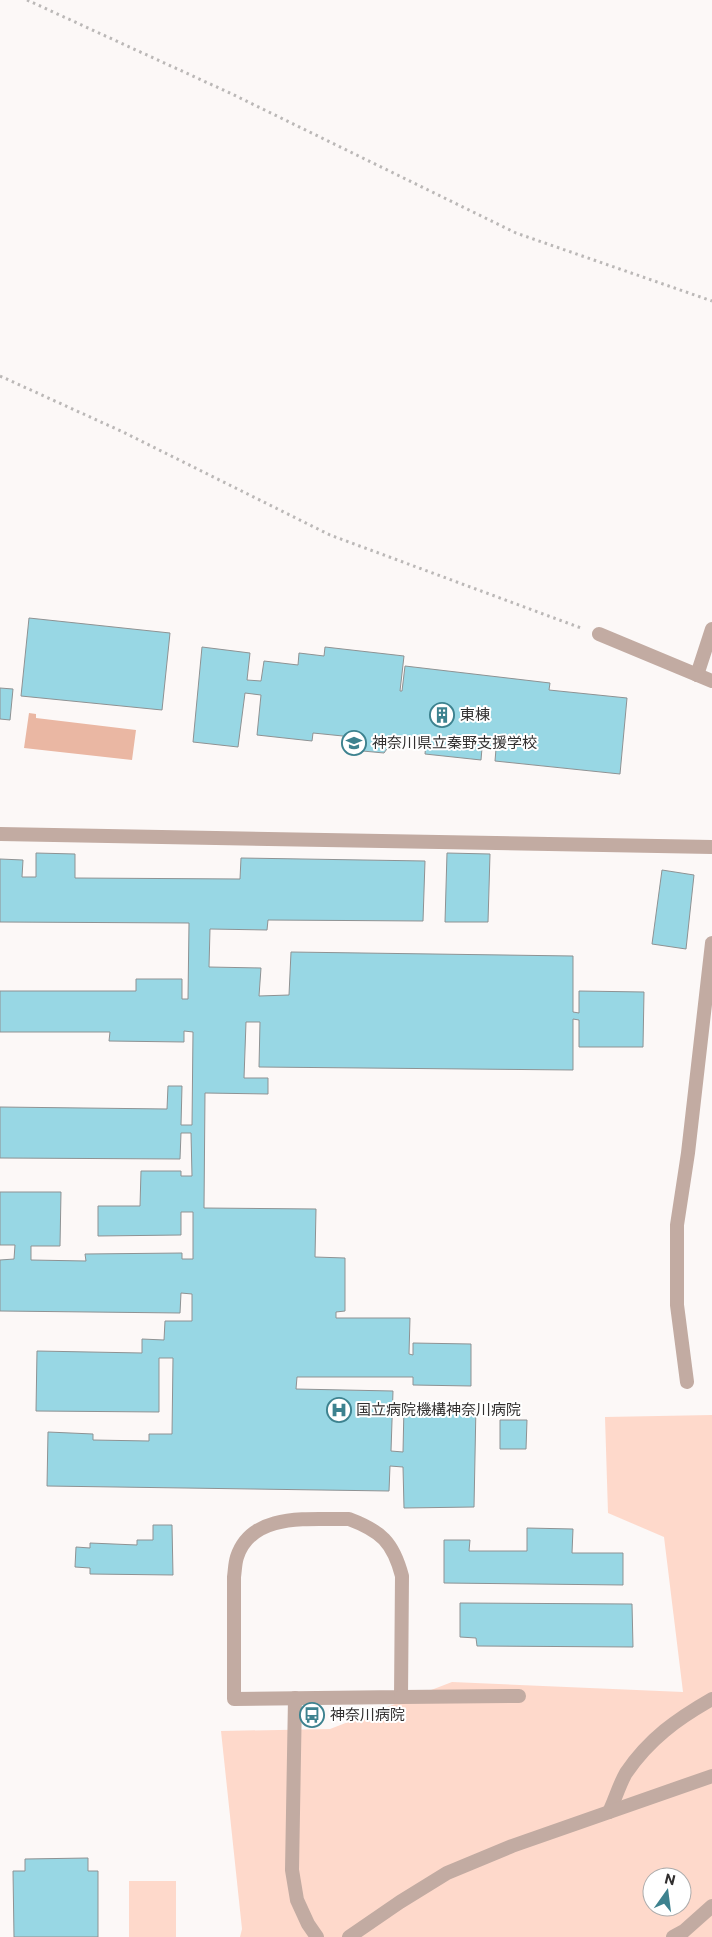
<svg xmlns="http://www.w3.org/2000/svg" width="712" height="1937" font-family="Commissioner,'Noto Sans JP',sans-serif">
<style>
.green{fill:#fed9cb;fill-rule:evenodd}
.water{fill:#eab7a3}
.building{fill:#98d7e4;stroke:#8f9293}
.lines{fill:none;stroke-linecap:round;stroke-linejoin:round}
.path{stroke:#bbb8b7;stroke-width:3;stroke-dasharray:2.5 4;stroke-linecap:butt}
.service{stroke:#c2aba2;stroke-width:14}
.minor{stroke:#c2aba2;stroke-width:14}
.tertiary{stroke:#c2aba2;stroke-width:14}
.labels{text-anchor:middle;stroke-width:4;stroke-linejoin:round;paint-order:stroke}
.poi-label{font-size:15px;fill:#312f2f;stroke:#fff;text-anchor:start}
</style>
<rect width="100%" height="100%" fill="#fcf8f7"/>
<g class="green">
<path d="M 712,1415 L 712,1937 L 240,1937 L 242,1929 L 221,1731 L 330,1729 L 452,1682 L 683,1692 L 664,1537 L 608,1513 L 605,1417 ZM 652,1877 L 682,1877 L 682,1907 L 652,1907 Z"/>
<rect x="129" y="1881" width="47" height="56"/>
</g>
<polygon class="water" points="29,713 36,714 36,718 136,730 132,760 24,748"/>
<g class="building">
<polygon points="29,618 170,633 162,710 21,696"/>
<polygon points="202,647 250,653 247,680 261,681 264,661 298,665 299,653 324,656 325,647 404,656 400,691 402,691 405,666 550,683 549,690 627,698 620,774 495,761 496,749 482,748 481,760 425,754 426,742 394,739 384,753 352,750 343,736 313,733 312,741 257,735 261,695 245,693 238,747 193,742"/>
<polygon points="0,688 13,689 10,720 0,719"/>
<polygon points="36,853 75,854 75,878 240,879 241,858 425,861 423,921 268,920 267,930 210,929 209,967 261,968 259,996 289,995 291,952 573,956 573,1012 579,1013 579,991 644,992 643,1047 579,1047 579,1020 573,1019 573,1070 259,1067 260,1022 246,1022 244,1078 268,1078 268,1094 205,1093 204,1208 316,1209 315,1257 345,1258 345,1311 336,1312 336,1318 410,1318 409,1354 413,1355 413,1343 471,1344 471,1386 413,1385 413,1377 297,1377 296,1389 393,1391 391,1451 403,1452 404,1406 476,1405 474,1507 404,1508 403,1467 390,1466 389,1491 47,1486 48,1432 93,1434 93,1440 149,1441 149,1434 172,1434 173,1358 159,1358 159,1412 36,1411 37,1351 142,1353 142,1339 164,1340 165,1321 192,1321 192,1294 181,1293 180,1313 0,1311 0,1260 14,1259 15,1245 0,1245 0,1192 61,1192 60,1246 31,1246 31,1260 86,1261 85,1254 182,1253 182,1259 193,1259 193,1212 181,1212 181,1235 98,1236 98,1206 140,1206 141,1171 181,1171 181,1176 192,1176 191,1133 181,1133 180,1159 0,1158 0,1107 167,1109 168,1086 182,1086 181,1125 192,1125 193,1032 184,1031 184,1042 109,1041 110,1032 0,1032 0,991 136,991 136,979 182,979 182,999 188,999 189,923 0,922 0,859 23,860 22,877 36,877"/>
<polygon points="447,853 490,854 488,922 445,922"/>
<polygon points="662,870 694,875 686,949 652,944"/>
<polygon points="500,1420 527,1420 526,1449 500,1449"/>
<polygon points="153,1525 172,1525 173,1575 90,1574 90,1568 75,1567 76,1547 90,1548 90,1543 137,1545 137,1540 153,1540"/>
<polygon points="527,1528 573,1529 572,1553 623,1553 623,1585 444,1583 444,1540 470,1540 469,1551 527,1551"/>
<polygon points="460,1603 632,1604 633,1647 477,1646 476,1638 460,1637"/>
<polygon points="88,1858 88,1871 98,1871 98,1937 14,1937 13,1871 25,1871 25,1859"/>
</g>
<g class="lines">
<g class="path">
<polyline points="27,0 232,94 516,233 712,301"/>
<polyline points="0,376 123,432 330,535 581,628"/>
</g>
<g class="service">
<polyline points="697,675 712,629"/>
<polyline points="0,834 712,847"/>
<polyline points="687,1382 677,1305 677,1225 688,1153 712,943"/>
<path d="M 349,1519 C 381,1531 393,1542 402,1576 L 401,1697 L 234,1699 L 234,1577 C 235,1570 235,1563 237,1557 C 252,1511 311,1520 349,1519 Z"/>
<polyline points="401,1697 519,1696"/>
<polyline points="295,1698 292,1870 297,1900 308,1924 317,1937"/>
<path d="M 609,1812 C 615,1800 619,1785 626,1773 C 649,1739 677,1719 712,1699"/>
<polyline points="349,1937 400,1902 447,1873 512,1846 712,1776"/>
</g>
<polyline class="minor" points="599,634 712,681"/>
<polyline class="tertiary" points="673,1937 684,1931 712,1906"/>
</g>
<defs>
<symbol id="building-ring" viewBox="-11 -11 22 22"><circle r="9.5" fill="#fff" stroke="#3d828f" stroke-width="1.5"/><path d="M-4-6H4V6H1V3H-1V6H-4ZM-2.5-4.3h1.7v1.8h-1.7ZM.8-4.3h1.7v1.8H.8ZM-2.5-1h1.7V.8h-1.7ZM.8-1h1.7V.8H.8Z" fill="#3d828f"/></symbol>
<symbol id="school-ring" viewBox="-11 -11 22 22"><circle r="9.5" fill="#fff" stroke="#3d828f" stroke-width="1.5"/><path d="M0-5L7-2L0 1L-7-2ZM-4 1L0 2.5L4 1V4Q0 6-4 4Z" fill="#3d828f"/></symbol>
<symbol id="hospital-ring" viewBox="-11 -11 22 22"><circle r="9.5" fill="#fff" stroke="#3d828f" stroke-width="1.5"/><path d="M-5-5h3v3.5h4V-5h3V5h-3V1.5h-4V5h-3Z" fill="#3d828f"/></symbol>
<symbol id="bus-ring" viewBox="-11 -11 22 22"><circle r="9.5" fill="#fff" stroke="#3d828f" stroke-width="1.5"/><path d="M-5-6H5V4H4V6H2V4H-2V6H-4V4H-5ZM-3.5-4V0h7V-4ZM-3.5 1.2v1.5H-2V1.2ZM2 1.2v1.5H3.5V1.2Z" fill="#3d828f"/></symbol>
</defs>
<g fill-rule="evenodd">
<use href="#building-ring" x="428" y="701" width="28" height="28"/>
<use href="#school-ring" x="340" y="729" width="28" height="28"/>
<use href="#hospital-ring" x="325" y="1396" width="28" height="28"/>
<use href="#bus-ring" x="298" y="1701" width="28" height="28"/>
</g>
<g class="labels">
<g class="poi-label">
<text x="460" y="720">東棟</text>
<text x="372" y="748">神奈川県立秦野支援学校</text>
<text x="356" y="1415">国立病院機構神奈川病院</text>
<text x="330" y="1720">神奈川病院</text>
</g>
</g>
<g transform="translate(667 1892) rotate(14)"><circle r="24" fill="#ffffff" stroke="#adacac"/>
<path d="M0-4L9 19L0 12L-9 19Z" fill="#3d828f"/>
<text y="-8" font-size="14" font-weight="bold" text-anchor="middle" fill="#312f2f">N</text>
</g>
</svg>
